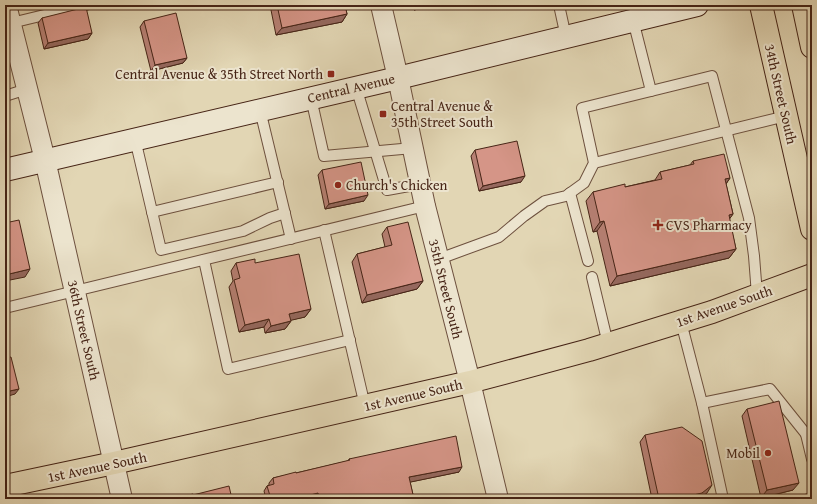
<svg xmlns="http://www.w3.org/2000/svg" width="817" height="504" font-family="'Gentium Book Plus',serif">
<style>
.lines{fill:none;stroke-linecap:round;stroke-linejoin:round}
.service-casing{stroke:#6d503e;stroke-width:12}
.minor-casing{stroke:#6d503e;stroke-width:22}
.secondary-casing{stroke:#462416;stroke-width:24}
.primary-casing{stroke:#462416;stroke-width:24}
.trunk-casing{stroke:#462416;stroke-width:24}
.service{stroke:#ece4ce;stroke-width:10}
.minor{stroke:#ece4ce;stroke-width:20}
.secondary{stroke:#ece4ce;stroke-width:22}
.primary{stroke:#e2d6b4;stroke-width:22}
.trunk{stroke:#e2d6b4;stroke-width:22}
.wall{fill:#b78074;stroke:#462416}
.shaded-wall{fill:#95685e;stroke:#462416}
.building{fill:#d59587;stroke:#462416}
.poi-dot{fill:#8f2418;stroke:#ece4ce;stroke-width:1.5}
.labels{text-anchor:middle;stroke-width:4;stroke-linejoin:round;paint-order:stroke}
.poi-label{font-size:14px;fill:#462416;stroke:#ece4ce;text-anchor:start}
.street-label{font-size:14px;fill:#462416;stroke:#ece4ce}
</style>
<rect width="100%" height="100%" fill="#e2d6b4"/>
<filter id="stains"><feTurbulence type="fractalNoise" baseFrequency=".005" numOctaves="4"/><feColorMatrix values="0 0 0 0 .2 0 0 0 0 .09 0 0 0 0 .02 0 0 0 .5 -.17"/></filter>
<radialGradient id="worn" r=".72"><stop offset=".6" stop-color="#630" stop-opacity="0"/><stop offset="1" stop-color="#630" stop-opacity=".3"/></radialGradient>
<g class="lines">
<defs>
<g id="service">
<polyline points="559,5 566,37"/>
<polyline points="7,24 86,5"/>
<polyline points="356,87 387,190 420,184"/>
<polyline points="651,91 712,76 749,218 754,256 757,295"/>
<polyline points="5,96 27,89"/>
<polyline points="311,98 324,156 413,148"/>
<polyline points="260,110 291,239"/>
<polyline points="135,139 161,250 243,231 270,218 285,213"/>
<polyline points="594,163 786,116"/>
<polyline points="570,193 588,261"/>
<polyline points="152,212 278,182"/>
<polyline points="324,230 365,406"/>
<polyline points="439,259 499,237 524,216 545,201 566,196 584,183 594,163 582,108 651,91 633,20"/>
<polyline points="204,260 228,369 350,340"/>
<polyline points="592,277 608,344"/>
<polyline points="5,308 425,206"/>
<polyline points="681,322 702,403 723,499"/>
<polyline points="702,403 770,389 806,434 812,433"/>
<polyline points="806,434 812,459"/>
<polyline points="808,499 812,498"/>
</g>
<g id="minor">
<polyline points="6,5 45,160 122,499"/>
<polyline points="381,5 398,78 425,206 470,382 498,499"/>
</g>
<polyline id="secondary" points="5,170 398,78 697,5"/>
<polyline id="primary" points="5,486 114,463 470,382 589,350 712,312 812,275"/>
<g id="trunk">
<polyline points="761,5 812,229"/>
<polyline points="803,5 812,47"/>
</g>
</defs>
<use href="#service" class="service-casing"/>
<use href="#minor" class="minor-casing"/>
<use href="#secondary" class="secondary-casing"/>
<use href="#primary" class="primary-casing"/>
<use href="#trunk" class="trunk-casing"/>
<use href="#service" class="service"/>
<use href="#minor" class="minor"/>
<use href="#secondary" class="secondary"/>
<use href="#primary" class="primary"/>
<use href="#trunk" class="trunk"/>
</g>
<g class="wall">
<polygon points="40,5 58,5 41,9"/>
<polygon points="270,5 345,5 347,14 342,22 276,35"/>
<polygon points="413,5 436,5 414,10"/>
<polygon points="42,18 92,33 88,39 44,49 38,23"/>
<polygon points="144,21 187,58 183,63 151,71 140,27"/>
<polygon points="475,150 521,182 479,191 471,156"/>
<polygon points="693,161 730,178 726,184 733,214 729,219 736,249 729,258 610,286 597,231 593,232 586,201 593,192 625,187 655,180 660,172 690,165"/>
<polygon points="322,170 364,201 325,209 318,175"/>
<polygon points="387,227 423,281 417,289 362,303 352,262 357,254 385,247 382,234"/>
<polygon points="236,263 255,263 311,309 305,317 290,320 291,321 285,329 265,333 264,327 239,332 229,287 233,281 231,271"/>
<polygon points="747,409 793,490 761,498 742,416"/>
<polygon points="645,435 707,493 699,499 652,499 640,442"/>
<polygon points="349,459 459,472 410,482 414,499 266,499 264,491 267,486 269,485 269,483 273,478 296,473 348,461"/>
</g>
<g class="shaded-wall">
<polygon points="44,5 58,5 41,9"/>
<polygon points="417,5 436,5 414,10"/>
<polygon points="347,14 342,22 276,35 282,28"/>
<polygon points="92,33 88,39 44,49 48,43"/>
<polygon points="187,58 183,63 151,71 155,65"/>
<polygon points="525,176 521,182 479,191 483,186"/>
<polygon points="730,178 723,188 725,179"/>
<polygon points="368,195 364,201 325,209 329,204"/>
<polygon points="733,214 726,224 729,215"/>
<polygon points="604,221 597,231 593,232 600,222"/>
<polygon points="736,249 729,258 610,286 617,276"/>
<polygon points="30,269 25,277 5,281 5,275"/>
<polygon points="423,281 417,289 362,303 367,295"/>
<polygon points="311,309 305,317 284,322 289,314"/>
<polygon points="269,319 264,327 239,332 245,325"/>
<polygon points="291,321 285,329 265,333 271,326"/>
<polygon points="19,389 15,394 5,397 5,392"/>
<polygon points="462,467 459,472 406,483 409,477"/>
<polygon points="799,483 793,490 761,498 767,490"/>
<polygon points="712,485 707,493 699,499 676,499"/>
<polygon points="318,493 314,499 295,499"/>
</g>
<g class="building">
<polygon points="277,5 345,5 347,14 282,28"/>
<polygon points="86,7 92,33 48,43 42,18"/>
<polygon points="176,13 187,58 155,65 144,21"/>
<polygon points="517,141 525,176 483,186 475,150"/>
<polygon points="724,154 730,178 725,179 733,214 729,215 736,249 617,276 604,221 600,222 593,192 625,184 625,187 662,179 660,172 694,164 693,161"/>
<polygon points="361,162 368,195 329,204 322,170"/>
<polygon points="19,220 30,269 5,275 5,223"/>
<polygon points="408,222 423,281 367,295 357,254 392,245 387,227"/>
<polygon points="299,254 311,309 289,314 291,321 271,326 269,319 245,325 234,280 240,278 236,263 255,259 255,263"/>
<polygon points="11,357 19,389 5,392 5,358"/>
<polygon points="779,401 799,483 767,490 747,409"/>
<polygon points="682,427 702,441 712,485 702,493 676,499 659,499 645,435"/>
<polygon points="456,436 462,467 409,477 414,499 320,499 318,493 295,499 271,499 267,486 274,484 273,478 296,472 296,473 350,460 349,459"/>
<polygon points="229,486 232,499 171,499 193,494 193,495"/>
</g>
<g class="poi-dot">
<rect x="327" y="70" width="8" height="8" rx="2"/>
<rect x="379" y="110" width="8" height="8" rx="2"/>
<circle cx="338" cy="185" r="4"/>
<path d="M656 219h4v4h4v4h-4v4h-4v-4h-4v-4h4z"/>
<circle cx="768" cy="453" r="4"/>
</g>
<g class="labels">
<g class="poi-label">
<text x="323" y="79" text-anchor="end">Central Avenue &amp; 35th Street North</text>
<text x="391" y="111">Central Avenue &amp;<tspan x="391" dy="16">35th Street South</tspan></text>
<text x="346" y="190">Church's Chicken</text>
<text x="666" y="230">CVS Pharmacy</text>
<text x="760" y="458" text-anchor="end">Mobil</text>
</g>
<g class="street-label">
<text transform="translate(351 88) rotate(-13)" y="5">Central Avenue</text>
<text transform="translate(781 94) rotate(77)" y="5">34th Street South</text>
<text transform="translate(446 289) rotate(76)" y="5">35th Street South</text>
<text transform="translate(724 306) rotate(-19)" y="5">1st Avenue South</text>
<text transform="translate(84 330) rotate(77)" y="5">36th Street South</text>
<text transform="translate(413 395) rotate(-13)" y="5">1st Avenue South</text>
<text transform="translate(97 467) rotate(-12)" y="5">1st Avenue South</text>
</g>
</g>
<rect width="817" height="504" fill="none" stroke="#e2d6b4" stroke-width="20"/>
<rect x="6" y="6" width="805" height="492" fill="none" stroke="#462416" stroke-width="2"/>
<rect x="10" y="10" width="797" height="484" fill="none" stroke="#462416"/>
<rect width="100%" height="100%" filter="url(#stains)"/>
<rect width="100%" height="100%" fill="url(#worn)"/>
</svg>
